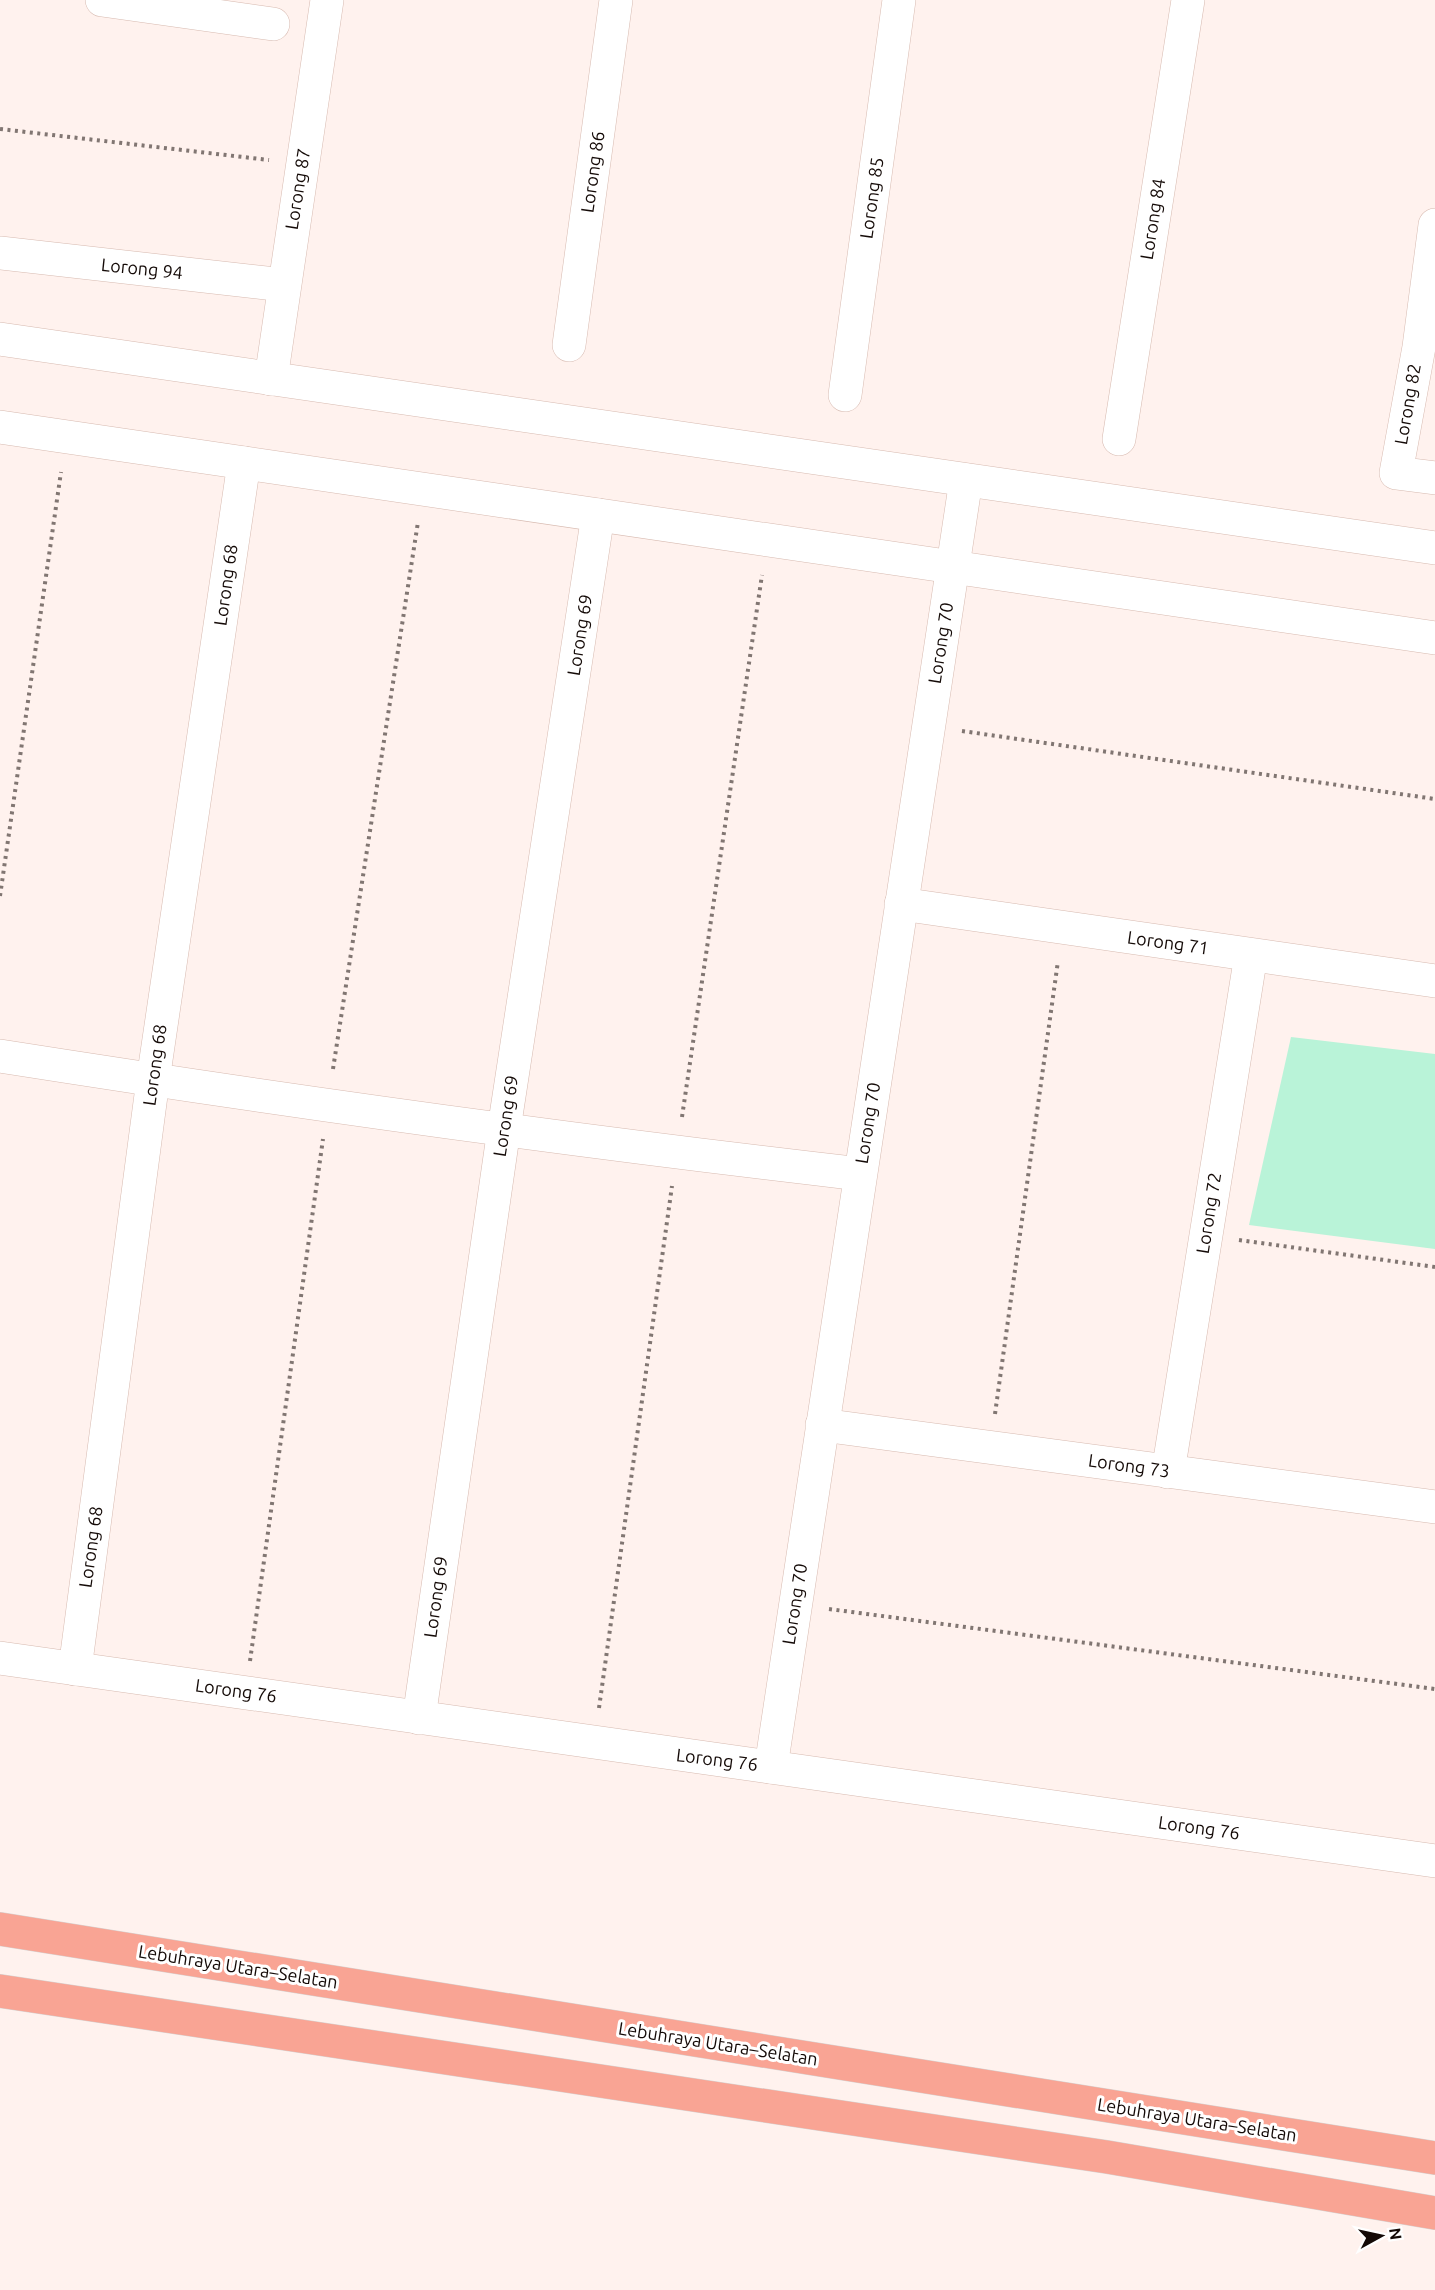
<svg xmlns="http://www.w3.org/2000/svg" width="1435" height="2290" font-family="Ubuntu,sans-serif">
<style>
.green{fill:#b9f3d8}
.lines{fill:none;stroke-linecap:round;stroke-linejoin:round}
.minor-casing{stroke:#d7bab0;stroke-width:34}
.motorway-casing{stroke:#d5d3d2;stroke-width:34}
.path{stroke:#817672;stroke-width:4;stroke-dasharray:3 4.5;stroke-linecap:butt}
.minor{stroke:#fff;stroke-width:33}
.motorway{stroke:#f9a494;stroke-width:33}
.labels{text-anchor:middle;stroke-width:6;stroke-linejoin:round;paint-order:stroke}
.street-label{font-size:18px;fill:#140a07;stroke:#fff}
</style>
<rect width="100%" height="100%" fill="#fff2ee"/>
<polygon class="green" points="1291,1037 1435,1054 1435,1249 1249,1225"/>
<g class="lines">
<defs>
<g id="minor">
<polyline points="102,0 273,24"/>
<polyline points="1435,225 1419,347 1396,473 1435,478"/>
<polyline points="0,253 284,285"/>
<polyline points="0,339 1435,548"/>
<polyline points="569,345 616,0"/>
<polyline points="271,379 327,0"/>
<polyline points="845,395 899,0"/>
<polyline points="0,427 1435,638"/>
<polyline points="1119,439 1188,0"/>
<polyline points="901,904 1435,981"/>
<path d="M 0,1056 C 286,1101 573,1141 860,1174"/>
<polyline points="822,1425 1435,1507"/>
<polyline points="1168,1472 1251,955"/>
<path d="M 0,1658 C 478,1729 957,1793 1435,1861"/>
<polyline points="75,1669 153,1080 244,463"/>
<polyline points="419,1718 504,1129 598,515"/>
<polyline points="771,1767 966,480"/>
</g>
<g id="motorway">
<polyline points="0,1929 1435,2158"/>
<polyline points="0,1991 1107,2157 1435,2213"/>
</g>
</defs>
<use href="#minor" class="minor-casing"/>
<use href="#motorway" class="motorway-casing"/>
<g class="path">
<polyline points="0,129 269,160"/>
<polyline points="962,731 1435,799"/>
<polyline points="0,896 61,472"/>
<polyline points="333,1069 418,522"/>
<polyline points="682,1117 762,575"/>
<polyline points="1239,1240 1435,1267"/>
<polyline points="995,1414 1058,961"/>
<polyline points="829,1609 1435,1689"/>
<polyline points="250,1661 323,1139"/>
<polyline points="599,1708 672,1186"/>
</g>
<use href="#minor" class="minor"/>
<use href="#motorway" class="motorway"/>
</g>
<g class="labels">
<g class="street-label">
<text transform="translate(593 172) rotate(-82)" y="6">Lorong 86</text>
<text transform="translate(298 189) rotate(-81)" y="6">Lorong 87</text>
<text transform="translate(872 198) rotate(-82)" y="6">Lorong 85</text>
<text transform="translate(1153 219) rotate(-81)" y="6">Lorong 84</text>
<text transform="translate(142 269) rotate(6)" y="6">Lorong 94</text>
<text transform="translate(1408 404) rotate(-80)" y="6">Lorong 82</text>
<text transform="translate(226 585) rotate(-82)" y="6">Lorong 68</text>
<text transform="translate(580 635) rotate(-81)" y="6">Lorong 69</text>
<text transform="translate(941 643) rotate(-81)" y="6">Lorong 70</text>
<text transform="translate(1168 943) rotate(8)" y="6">Lorong 71</text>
<text transform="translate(155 1065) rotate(-82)" y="6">Lorong 68</text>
<text transform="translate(506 1116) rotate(-81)" y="6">Lorong 69</text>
<text transform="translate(868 1123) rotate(-81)" y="6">Lorong 70</text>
<text transform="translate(1209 1213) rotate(-81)" y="6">Lorong 72</text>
<text transform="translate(1129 1466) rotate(8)" y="6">Lorong 73</text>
<text transform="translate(91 1547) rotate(-82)" y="6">Lorong 68</text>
<text transform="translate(436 1597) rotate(-82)" y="6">Lorong 69</text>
<text transform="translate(795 1604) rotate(-81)" y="6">Lorong 70</text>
<text transform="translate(236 1691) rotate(8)" y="6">Lorong 76</text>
<text transform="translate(717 1760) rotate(7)" y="6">Lorong 76</text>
<text transform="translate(1199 1828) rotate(8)" y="6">Lorong 76</text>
<text transform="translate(238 1967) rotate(9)" y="6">Lebuhraya Utara–Selatan</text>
<text transform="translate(718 2044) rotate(9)" y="6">Lebuhraya Utara–Selatan</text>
<text transform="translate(1197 2120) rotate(9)" y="6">Lebuhraya Utara–Selatan</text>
</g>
</g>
<g transform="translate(1381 2236) rotate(82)" stroke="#ffffff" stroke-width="4.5" paint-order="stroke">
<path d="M0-4.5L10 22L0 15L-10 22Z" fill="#140a07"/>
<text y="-9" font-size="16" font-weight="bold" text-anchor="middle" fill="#140a07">N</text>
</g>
</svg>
